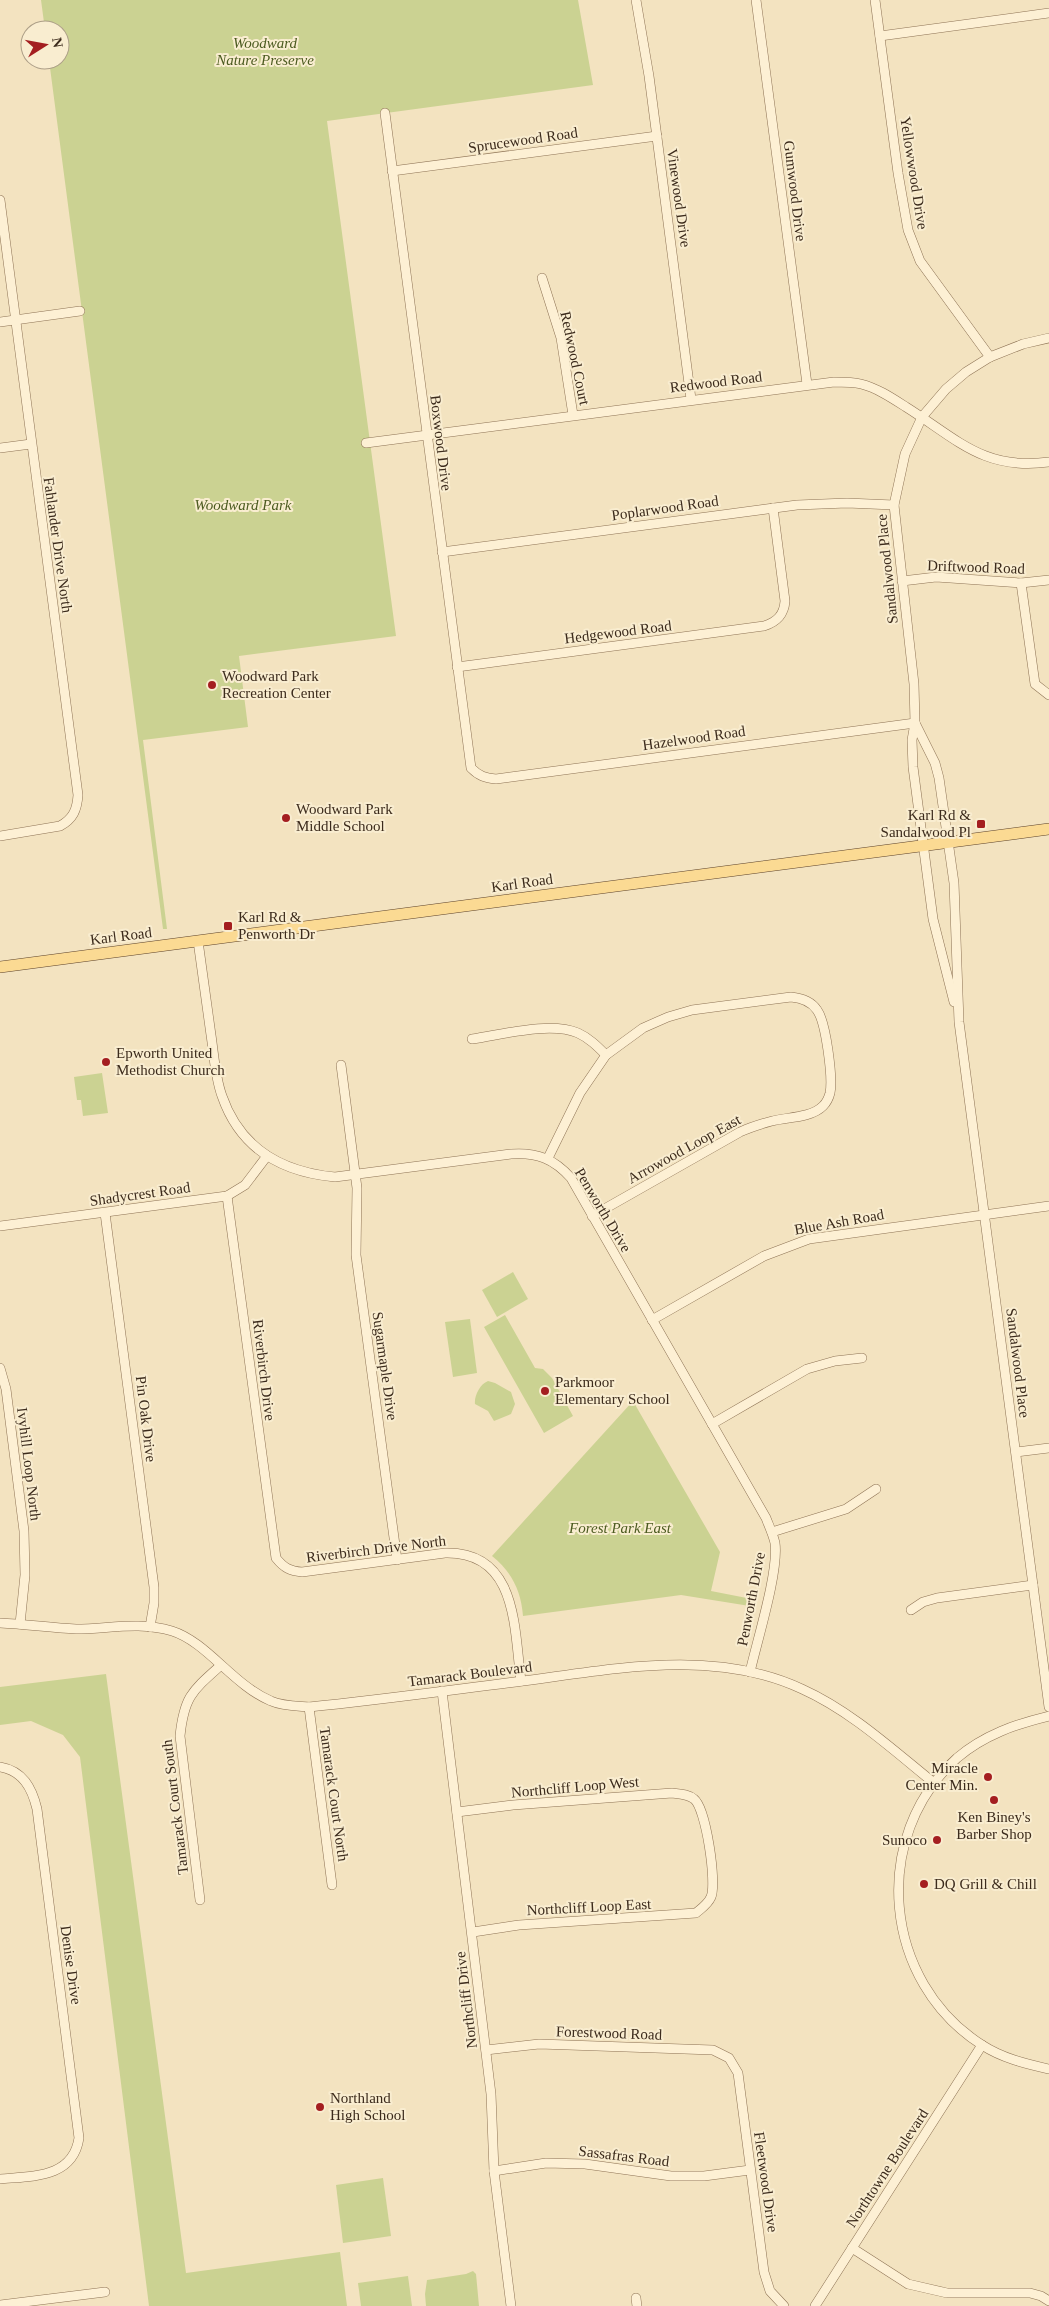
<svg xmlns="http://www.w3.org/2000/svg" width="1049" height="2306" font-family="'Times New Roman',serif">
<style>
.green{fill:#cbd292}
.lines{fill:none;stroke-linecap:round;stroke-linejoin:round}
.minor-casing{stroke:#8e7355;stroke-width:10}
.major-casing{stroke:#5b412a;stroke-width:12}
.minor{stroke:#fdf0d4;stroke-width:9}
.major{stroke:#fbda93;stroke-width:11}
.poi-dot{fill:#a41e20;stroke:#f9edd0;stroke-width:2}
.labels{text-anchor:middle;stroke-width:4;stroke-linejoin:round;paint-order:stroke}
.park-label{font-size:15px;font-style:italic;fill:#4c5b20;stroke:#f9edd0}
.street-label{font-size:15px;fill:#3c2b1c;stroke:#f9edd0}
.poi-label{font-size:15px;fill:#3c2b1c;stroke:#f9edd0;text-anchor:start}
</style>
<rect width="100%" height="100%" fill="#f3e3c0"/>
<g class="green">
<polygon points="41,0 578,0 593,85 327,121 396,636 239,656 248,727 143,740 167,929 163,929 49,60 60,60 60,30 45,30"/>
<polygon points="102,1073 108,1113 83,1116 81,1100 77,1100 74,1077"/>
<polygon points="513,1272 528,1299 497,1317 482,1290"/>
<polygon points="505,1315 535,1368 543,1369 552,1378 573,1416 544,1433 484,1327"/>
<polygon points="470,1319 477,1373 453,1377 445,1322"/>
<path d="M 488,1381 L 495,1383 L 511,1392 L 515,1404 L 511,1414 L 494,1421 L 488,1411 L 475,1404 C 474,1396 480,1384 488,1381 Z"/>
<path d="M 633,1401 L 720,1552 L 711,1591 L 757,1600 L 756,1607 L 681,1595 L 523,1616 C 521,1591 512,1572 492,1556 Z"/>
<polygon points="106,1674 186,2273 340,2252 347,2306 149,2306 80,1757 63,1735 31,1721 0,1725 0,1687"/>
<polygon points="383,2178 391,2236 343,2243 336,2185"/>
<polygon points="473,2271 476,2274 479,2306 426,2306 425,2294 427,2280 466,2274"/>
<polygon points="408,2276 412,2306 361,2306 358,2283"/>
</g>
<g class="lines">
<defs>
<g id="minor">
<polyline points="636,0 649,76 691,399"/>
<polyline points="756,0 807,384"/>
<polyline points="875,0 898,173 908,230 920,261 990,357"/>
<polyline points="880,36 1049,13"/>
<path d="M 385,113 L 471,768 C 479,776 485,778 496,779 L 915,723"/>
<polyline points="392,171 657,136"/>
<path d="M 0,200 L 78,795 C 77,810 73,819 60,826 L 0,836"/>
<polyline points="542,278 561,338 573,415"/>
<polyline points="0,322 80,311"/>
<path d="M 366,443 L 834,382 C 843,382 853,382 861,384 C 877,388 892,398 906,407 C 957,439 984,471 1049,462"/>
<polyline points="0,448 31,444"/>
<polyline points="442,552 797,505 847,503 894,505"/>
<polyline points="902,581 936,577 1021,583 1049,580"/>
<polyline points="1021,583 1035,684 1049,695"/>
<path d="M 457,667 L 764,626 C 777,622 784,615 785,601 L 773,508"/>
<polyline points="915,723 935,763 939,778 954,883 959,1022 1049,1707"/>
<path d="M 198,941 C 202,972 207,1004 211,1035 C 214,1055 215,1077 222,1096 C 240,1148 281,1172 335,1177 L 511,1154 C 537,1152 554,1159 571,1178 L 766,1518 C 769,1526 773,1534 775,1543 C 779,1571 757,1641 750,1672"/>
<polyline points="954,1002 933,919 913,767 912,740 915,723 914,684 894,505 905,454 922,417 946,389 966,372 990,357 1023,344 1049,338"/>
<path d="M 472,1039 C 501,1035 550,1021 578,1033 C 589,1038 597,1046 606,1055"/>
<polyline points="341,1065 357,1188 356,1255 397,1560"/>
<path d="M 548,1158 L 580,1093 L 606,1055 L 643,1028 L 668,1017 L 692,1010 L 791,997 C 802,998 811,1001 817,1010 C 826,1022 833,1078 830,1093 C 829,1097 827,1102 823,1106 C 811,1118 788,1117 772,1121 C 761,1124 751,1127 740,1132 L 592,1216"/>
<path d="M 227,1196 L 276,1558 C 284,1568 290,1571 302,1572 L 445,1553 C 518,1551 514,1629 521,1681"/>
<polyline points="105,1213 154,1587 154,1603 150,1627"/>
<polyline points="0,1226 227,1196 245,1185 267,1156"/>
<polyline points="652,1320 764,1256 809,1239 1049,1206"/>
<polyline points="0,1368 6,1389 24,1531 25,1575 20,1624"/>
<polyline points="712,1424 807,1369 835,1361 862,1358"/>
<polyline points="1016,1452 1049,1448"/>
<polyline points="772,1532 846,1509 876,1489"/>
<polyline points="911,1610 923,1602 937,1598 1033,1585"/>
<path d="M 0,1623 C 26,1624 51,1628 76,1629 C 109,1629 138,1621 172,1631 C 207,1642 233,1685 271,1701 C 282,1706 297,1706 309,1707 C 380,1700 451,1690 523,1681 C 615,1669 714,1648 802,1689 C 851,1711 893,1750 934,1783"/>
<polyline points="442,1691 491,2094 494,2171 511,2306"/>
<polyline points="309,1707 332,1885"/>
<path d="M 1049,1716 C 1016,1724 984,1735 957,1758 C 869,1837 883,1982 982,2045 C 1002,2058 1026,2064 1049,2069"/>
<path d="M 0,1767 C 23,1771 32,1788 37,1809 L 79,2138 C 73,2178 33,2176 0,2179"/>
<path d="M 457,1812 L 513,1805 L 672,1793 C 680,1794 688,1794 694,1799 C 706,1808 717,1883 711,1897 C 708,1904 702,1908 696,1913 L 519,1925 L 473,1932"/>
<path d="M 200,1900 L 180,1736 C 184,1697 192,1691 220,1666"/>
<polyline points="486,2050 539,2044 713,2050 729,2058 738,2073 764,2272 770,2291 784,2306"/>
<polyline points="494,2171 546,2163 585,2164 671,2176 704,2176 750,2170"/>
<polyline points="852,2248 908,2284 947,2293 1030,2293 1041,2296 1049,2301"/>
<polyline points="636,2298 637,2306"/>
<polyline points="0,2305 105,2292"/>
<polyline points="815,2306 982,2045"/>
</g>
<polyline id="major" points="0,967 1049,829"/>
</defs>
<use href="#minor" class="minor-casing"/>
<use href="#major" class="major-casing"/>
<use href="#minor" class="minor"/>
<use href="#major" class="major"/>
</g>
<g class="poi-dot">
<circle cx="212" cy="685" r="5"/>
<circle cx="286" cy="818" r="5"/>
<rect x="976" y="819" width="10" height="10" rx="2.5"/>
<rect x="223" y="921" width="10" height="10" rx="2.5"/>
<circle cx="106" cy="1062" r="5"/>
<circle cx="545" cy="1391" r="5"/>
<circle cx="988" cy="1777" r="5"/>
<circle cx="994" cy="1800" r="5"/>
<circle cx="937" cy="1840" r="5"/>
<circle cx="924" cy="1884" r="5"/>
<circle cx="320" cy="2107" r="5"/>
</g>
<g class="labels">
<g class="park-label">
<text x="265" y="48">Woodward<tspan x="265" dy="17">Nature Preserve</tspan></text>
<text x="243" y="510">Woodward Park</text>
<text x="620" y="1533">Forest Park East</text>
</g>
<g class="street-label">
<text transform="translate(523 140) rotate(-8)" y="5">Sprucewood Road</text>
<text transform="translate(914 173) rotate(81)" y="5">Yellowwood Drive</text>
<text transform="translate(795 191) rotate(83)" y="5">Gumwood Drive</text>
<text transform="translate(679 198) rotate(82)" y="5">Vinewood Drive</text>
<text transform="translate(575 358) rotate(78)" y="5">Redwood Court</text>
<text transform="translate(716 382) rotate(-7)" y="5">Redwood Road</text>
<text transform="translate(441 443) rotate(83)" y="5">Boxwood Drive</text>
<text transform="translate(665 508) rotate(-8)" y="5">Poplarwood Road</text>
<text transform="translate(58 545) rotate(82)" y="5">Fahlander Drive North</text>
<text transform="translate(976 567) rotate(2)" y="5">Driftwood Road</text>
<text transform="translate(887 569) rotate(-96)" y="5">Sandalwood Place</text>
<text transform="translate(618 632) rotate(-7)" y="5">Hedgewood Road</text>
<text transform="translate(694 738) rotate(-8)" y="5">Hazelwood Road</text>
<text transform="translate(522 883) rotate(-8)" y="5">Karl Road</text>
<text transform="translate(121 936) rotate(-7)" y="5">Karl Road</text>
<text transform="translate(684 1149) rotate(-29)" y="5">Arrowood Loop East</text>
<text transform="translate(140 1194) rotate(-8)" y="5">Shadycrest Road</text>
<text transform="translate(603 1210) rotate(59)" y="5">Penworth Drive</text>
<text transform="translate(839 1222) rotate(-10)" y="5">Blue Ash Road</text>
<text transform="translate(1018 1363) rotate(83)" y="5">Sandalwood Place</text>
<text transform="translate(385 1366) rotate(82)" y="5">Sugarmaple Drive</text>
<text transform="translate(264 1370) rotate(83)" y="5">Riverbirch Drive</text>
<text transform="translate(146 1419) rotate(83)" y="5">Pin Oak Drive</text>
<text transform="translate(29 1464) rotate(83)" y="5">Ivyhill Loop North</text>
<text transform="translate(376 1549) rotate(-7)" y="5">Riverbirch Drive North</text>
<text transform="translate(751 1599) rotate(-79)" y="5">Penworth Drive</text>
<text transform="translate(470 1674) rotate(-7)" y="5">Tamarack Boulevard</text>
<text transform="translate(575 1787) rotate(-5)" y="5">Northcliff Loop West</text>
<text transform="translate(334 1794) rotate(82)" y="5">Tamarack Court North</text>
<text transform="translate(175 1807) rotate(-97)" y="5">Tamarack Court South</text>
<text transform="translate(589 1907) rotate(-3)" y="5">Northcliff Loop East</text>
<text transform="translate(71 1965) rotate(82)" y="5">Denise Drive</text>
<text transform="translate(466 2000) rotate(-97)" y="5">Northcliff Drive</text>
<text transform="translate(609 2033) rotate(2)" y="5">Forestwood Road</text>
<text transform="translate(624 2156) rotate(7)" y="5">Sassafras Road</text>
<text transform="translate(887 2168) rotate(-57)" y="5">Northtowne Boulevard</text>
<text transform="translate(766 2182) rotate(82)" y="5">Fleetwood Drive</text>
</g>
<g class="poi-label">
<text x="222" y="681">Woodward Park<tspan x="222" dy="17">Recreation Center</tspan></text>
<text x="296" y="814">Woodward Park<tspan x="296" dy="17">Middle School</tspan></text>
<text x="971" y="820" text-anchor="end">Karl Rd &amp;<tspan x="971" dy="17">Sandalwood Pl</tspan></text>
<text x="238" y="922">Karl Rd &amp;<tspan x="238" dy="17">Penworth Dr</tspan></text>
<text x="116" y="1058">Epworth United<tspan x="116" dy="17">Methodist Church</tspan></text>
<text x="555" y="1387">Parkmoor<tspan x="555" dy="17">Elementary School</tspan></text>
<text x="978" y="1773" text-anchor="end">Miracle<tspan x="978" dy="17">Center Min.</tspan></text>
<text x="994" y="1822" text-anchor="middle">Ken Biney's<tspan x="994" dy="17">Barber Shop</tspan></text>
<text x="927" y="1845" text-anchor="end">Sunoco</text>
<text x="934" y="1889">DQ Grill &amp; Chill</text>
<text x="330" y="2103">Northland<tspan x="330" dy="17">High School</tspan></text>
</g>
</g>
<g transform="translate(45 45) rotate(79)"><circle r="24" fill="#f9edd0" stroke="#ad9f88"/>
<path d="M0-4L9 19L0 12L-9 19Z" fill="#a41e20"/>
<text y="-8" font-size="14" font-weight="bold" text-anchor="middle" fill="#3c2b1c">N</text>
</g>
</svg>
